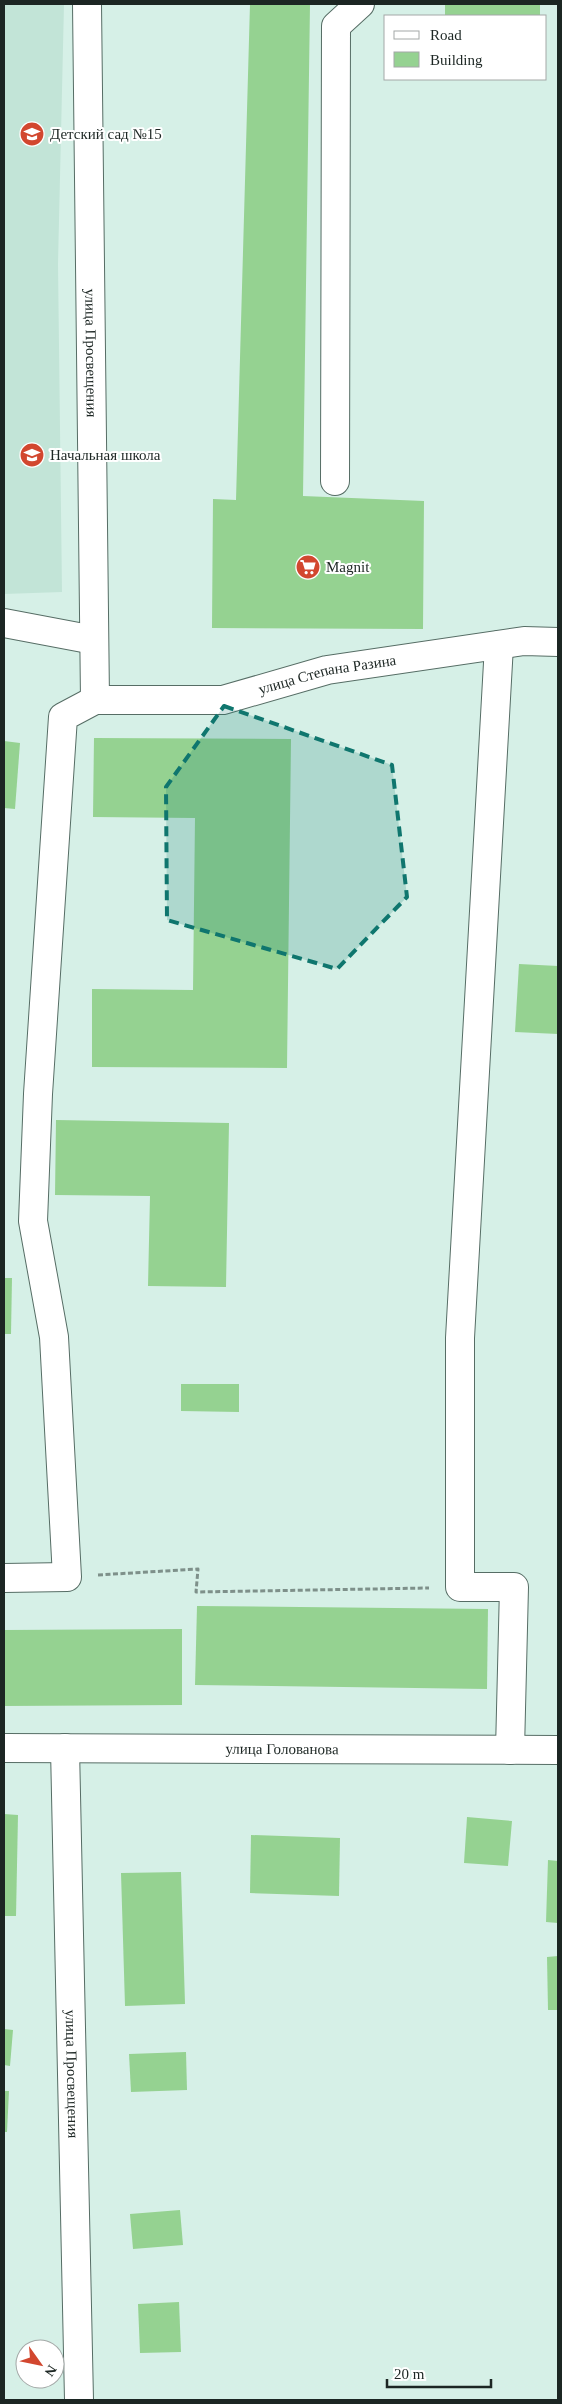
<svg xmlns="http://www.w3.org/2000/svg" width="562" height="2404" font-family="Georgia,serif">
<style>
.built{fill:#c2e4d7}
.building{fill:#95d291}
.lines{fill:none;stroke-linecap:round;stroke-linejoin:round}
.minor-casing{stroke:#566d65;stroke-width:30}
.path{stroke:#7e908a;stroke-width:3;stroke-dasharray:5 2.5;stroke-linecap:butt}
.minor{stroke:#fff;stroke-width:28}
.marked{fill:#0f766e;fill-opacity:0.2;stroke:#0f766e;stroke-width:4;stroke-dasharray:10 6;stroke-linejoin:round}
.labels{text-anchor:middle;stroke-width:4;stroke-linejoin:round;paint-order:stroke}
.poi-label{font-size:15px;fill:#1c2623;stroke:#fff;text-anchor:start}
.street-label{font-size:15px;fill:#1c2623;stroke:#fff}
</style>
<rect width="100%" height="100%" fill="#d6f0e7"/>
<polygon class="built" points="4,4 64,4 58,264 62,592 4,594"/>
<g class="building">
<polygon points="250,4 310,4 303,496 424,501 423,629 212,628 213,499 236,500"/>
<rect x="445" y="4" width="95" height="12"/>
<polygon points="94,738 291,739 287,1068 92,1067 92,989 193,990 195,818 93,817"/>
<polygon points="4,741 20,743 15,809 4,808"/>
<polygon points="519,964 558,966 558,1034 515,1032"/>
<polygon points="56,1120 229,1123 226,1287 148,1286 150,1196 55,1195"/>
<polygon points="4,1278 12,1278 11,1334 4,1334"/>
<polygon points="181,1384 239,1384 239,1412 181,1411"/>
<polygon points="197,1606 488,1609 487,1689 195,1685"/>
<polygon points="182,1629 182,1705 4,1706 4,1630"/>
<polygon points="4,1814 18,1815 16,1916 4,1916"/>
<polygon points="467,1817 512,1821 508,1866 464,1863"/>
<polygon points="251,1835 340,1838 339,1896 250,1893"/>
<polygon points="548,1860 558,1861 558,1923 546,1922"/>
<polygon points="181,1872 185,2004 125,2006 121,1873"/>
<polygon points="558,1956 558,2010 548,2010 547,1957"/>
<polygon points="4,2029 13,2030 10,2066 4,2065"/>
<polygon points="186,2052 187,2090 131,2092 129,2054"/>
<polygon points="4,2091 9,2091 7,2132 4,2132"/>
<polygon points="180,2210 183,2245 133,2249 130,2214"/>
<polygon points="179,2302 181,2352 140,2353 138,2304"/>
</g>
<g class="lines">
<defs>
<g id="minor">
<path id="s1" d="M 87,4 L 95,700"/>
<polyline points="335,481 336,26 360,4"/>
<polyline points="4,623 94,640"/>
<polyline points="499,645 460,1338 460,1587 514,1587 510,1750"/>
<path id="s2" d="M 4,1578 L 67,1577 L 54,1337 L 33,1221 L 38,1094 L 63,717 L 95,700 L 223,700 L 327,670 L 524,641 L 558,642"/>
<path id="s3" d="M 4,1748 L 558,1750"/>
<path id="s4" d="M 65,1748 L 79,2400"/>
</g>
</defs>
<use href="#minor" class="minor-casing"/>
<polyline class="path" points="98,1575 198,1569 196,1592 429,1588"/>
<use href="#minor" class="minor"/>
</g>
<path class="marked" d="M 224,706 L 392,765 L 407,897 L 337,969 L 167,920 L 166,787 Z"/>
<defs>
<symbol id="school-disc" viewBox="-11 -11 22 22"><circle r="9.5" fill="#d2472f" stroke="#fff"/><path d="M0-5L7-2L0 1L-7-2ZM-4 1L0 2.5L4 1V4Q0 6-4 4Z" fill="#fff"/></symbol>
<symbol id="supermarket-disc" viewBox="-11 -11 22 22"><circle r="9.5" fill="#d2472f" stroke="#fff"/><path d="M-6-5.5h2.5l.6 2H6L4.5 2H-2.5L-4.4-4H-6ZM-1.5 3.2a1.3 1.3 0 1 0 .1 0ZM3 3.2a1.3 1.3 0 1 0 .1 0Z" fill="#fff"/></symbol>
</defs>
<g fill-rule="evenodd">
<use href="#school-disc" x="18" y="120" width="28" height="28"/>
<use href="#school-disc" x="18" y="441" width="28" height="28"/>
<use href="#supermarket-disc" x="294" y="553" width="28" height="28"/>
</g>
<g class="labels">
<g class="poi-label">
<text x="50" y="139">Детский сад №15</text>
<text x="50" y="460">Начальная школа</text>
<text x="326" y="572">Magnit</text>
</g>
<g class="street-label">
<text dy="5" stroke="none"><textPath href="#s1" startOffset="349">улица Просвещения</textPath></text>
<text dy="5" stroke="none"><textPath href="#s2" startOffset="1198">улица Степана Разина</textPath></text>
<text dy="5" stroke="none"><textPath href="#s3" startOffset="278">улица Голованова</textPath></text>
<text dy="5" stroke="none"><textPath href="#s4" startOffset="326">улица Просвещения</textPath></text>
</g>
</g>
<rect width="562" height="2404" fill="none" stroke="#1c2623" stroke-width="10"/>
<rect x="384" y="15" width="162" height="65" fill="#ffffff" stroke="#a4a8a7"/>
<rect x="394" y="31" width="25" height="8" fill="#ffffff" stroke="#a4a8a7"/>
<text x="430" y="40" font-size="15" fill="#1c2623">Road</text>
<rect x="394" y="52" width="25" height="15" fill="#95d291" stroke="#a4a8a7"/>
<text x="430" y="65" font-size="15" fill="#1c2623">Building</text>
<g transform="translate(40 2364) rotate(123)"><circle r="24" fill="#ffffff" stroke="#a4a8a7"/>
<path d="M0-4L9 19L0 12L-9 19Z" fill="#d2472f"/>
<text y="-8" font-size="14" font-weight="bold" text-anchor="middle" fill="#1c2623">N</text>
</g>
<path d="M387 2379v8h104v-8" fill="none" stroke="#1c2623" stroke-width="2.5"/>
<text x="394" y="2379" font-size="15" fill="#1c2623" stroke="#ffffff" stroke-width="4" paint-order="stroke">20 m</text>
</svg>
